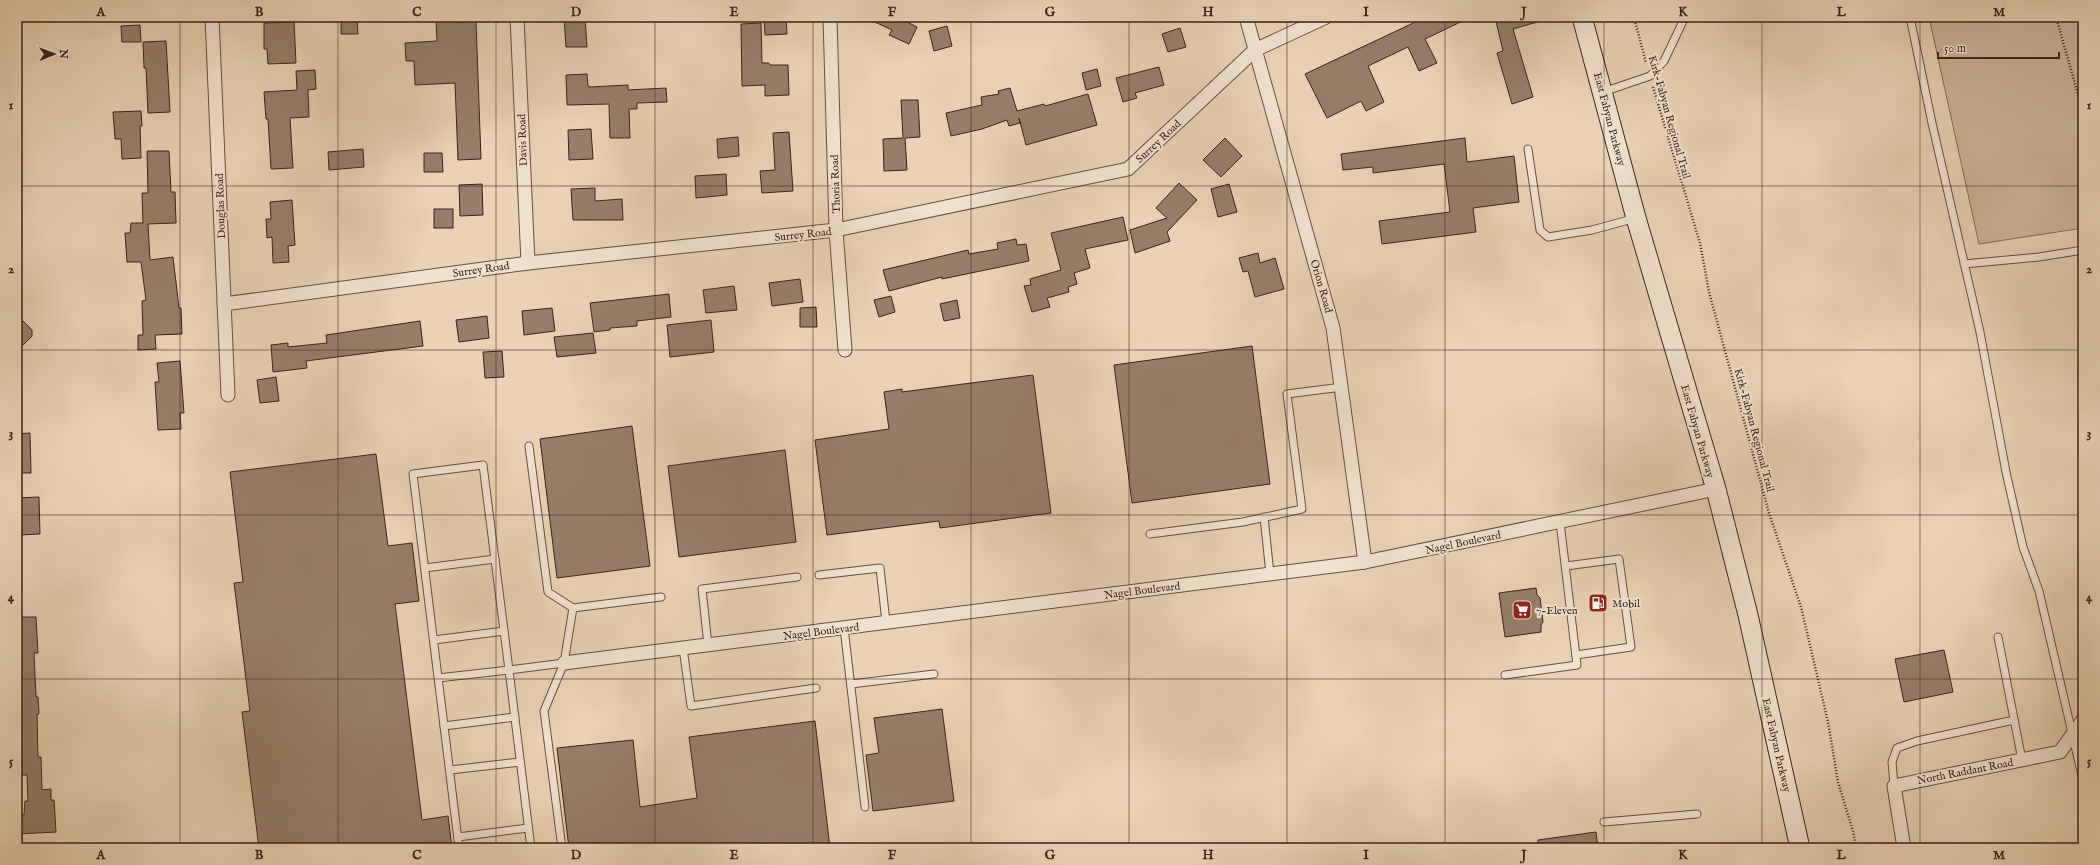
<svg xmlns="http://www.w3.org/2000/svg" width="2100" height="865" font-family="'IM FELL English',serif">
<style>
.green{fill:#cbb59a;stroke:#826c5a}
.building{fill:#957f6a;stroke:#3a231a}
.lines{fill:none;stroke-linecap:round;stroke-linejoin:round}
.service-casing{stroke:#664f40;stroke-width:9}
.minor-casing{stroke:#664f40;stroke-width:15}
.secondary-casing{stroke:#3a231a;stroke-width:21}
.path{stroke:#3a231a;stroke-width:2.5;stroke-dasharray:1 2;stroke-linecap:butt}
.service{stroke:#f1e2ce;stroke-width:7}
.minor{stroke:#f1e2ce;stroke-width:13}
.secondary{stroke:#f1e2ce;stroke-width:19}
.grid{fill:none;stroke:#3a231a;stroke-width:1;stroke-opacity:0.55}
.labels{text-anchor:middle;stroke-width:4;stroke-linejoin:round;paint-order:stroke}
.street-label{font-size:11px;fill:#3a231a;stroke:#f1e2ce}
.poi-label{font-size:11px;fill:#3a231a;stroke:#f1e2ce;text-anchor:start}
.neatline{fill:none;stroke:#3a231a;stroke-width:1.5}
.grid-label{font-size:13px;text-anchor:middle;font-weight:bold;fill:#3a231a}
</style>
<rect width="100%" height="100%" fill="#e9d3b4"/>
<filter id="stains"><feTurbulence type="fractalNoise" baseFrequency=".005" numOctaves="4"/><feColorMatrix values="0 0 0 0 .2 0 0 0 0 .09 0 0 0 0 .02 0 0 0 .5 -.17"/></filter>
<radialGradient id="worn" r=".72"><stop offset=".6" stop-color="#630" stop-opacity="0"/><stop offset="1" stop-color="#630" stop-opacity=".3"/></radialGradient>
<polygon class="green" points="1929,17 2083,17 2083,228 1979,244"/>
<g class="building">
<polygon points="341,17 357,17 358,34 341,34"/>
<polygon points="564,17 585,17 587,47 566,47"/>
<polygon points="764,17 786,17 787,34 765,35"/>
<polygon points="864,17 897,17 917,27 909,44 889,35 892,30"/>
<polygon points="1426,17 1471,17 1425,39 1437,63 1419,71 1408,47 1368,66 1384,102 1366,111 1361,101 1327,118 1305,74"/>
<polygon points="1495,17 1540,17 1541,21 1513,29 1533,97 1512,104 1497,53 1503,51"/>
<polygon points="456,20 456,22 476,21 481,159 458,160 455,83 415,85 414,61 406,61 405,43 437,41 436,21"/>
<polygon points="294,22 296,63 268,64 267,49 264,49 264,23"/>
<polygon points="761,23 762,63 769,63 770,65 788,65 789,95 765,96 765,85 742,86 741,24"/>
<polygon points="140,25 141,42 122,42 121,26"/>
<polygon points="947,26 952,46 934,51 929,31"/>
<polygon points="1180,28 1186,47 1168,52 1162,34"/>
<polygon points="166,41 170,112 148,113 146,68 144,68 143,42"/>
<polygon points="1159,67 1164,85 1135,93 1137,98 1123,102 1116,78"/>
<polygon points="1097,69 1101,86 1086,90 1082,73"/>
<polygon points="315,70 316,89 308,90 309,117 290,118 293,168 271,169 268,119 266,119 264,92 297,90 296,71"/>
<polygon points="587,74 588,86 590,87 628,85 628,90 666,88 667,102 637,103 637,109 629,109 630,138 610,138 609,104 567,105 566,75"/>
<polygon points="1010,88 1017,111 1044,104 1045,106 1088,94 1097,125 1026,145 1019,118 1020,123 1009,126 1007,120 982,129 951,136 946,113 982,105 981,97 999,94 998,91"/>
<polygon points="901,100 918,100 920,137 905,138 907,170 884,171 883,139 903,138"/>
<polygon points="141,111 142,126 140,126 141,158 122,159 121,139 115,139 113,112"/>
<polygon points="591,129 593,159 569,160 568,130"/>
<polygon points="789,132 793,191 762,193 760,171 775,170 773,133"/>
<polygon points="738,137 739,156 718,158 717,139"/>
<polygon points="1225,138 1242,156 1221,177 1203,160"/>
<polygon points="1465,138 1467,162 1514,156 1519,202 1473,208 1476,232 1382,244 1379,221 1450,212 1444,164 1373,173 1373,167 1343,170 1341,154"/>
<polygon points="363,149 364,167 329,170 328,152"/>
<polygon points="147,151 169,151 171,192 175,192 176,223 148,224 150,260 173,257 179,308 181,308 182,334 155,335 156,349 138,350 138,335 143,335 142,301 146,300 141,262 127,262 125,233 130,233 131,223 143,223 142,193 148,193"/>
<polygon points="424,153 442,153 443,172 424,172"/>
<polygon points="726,174 727,195 696,198 695,176"/>
<polygon points="1179,183 1197,200 1167,232 1170,241 1135,253 1130,230 1167,218 1156,208"/>
<polygon points="482,184 483,215 460,216 459,185"/>
<polygon points="1229,184 1237,212 1218,217 1211,189"/>
<polygon points="595,188 595,201 622,199 623,220 573,220 571,189"/>
<polygon points="292,200 295,245 288,246 289,262 273,263 272,237 267,238 266,219 271,219 270,202"/>
<rect x="434" y="209" width="19" height="19"/>
<polygon points="1123,217 1128,240 1085,249 1090,268 1074,273 1077,284 1068,287 1069,292 1047,298 1050,307 1032,312 1024,286 1031,285 1030,279 1061,270 1051,233"/>
<polygon points="1016,239 1017,245 1026,244 1029,261 942,279 942,277 889,291 883,270 968,250 969,254 998,249 997,243"/>
<polygon points="1258,253 1260,263 1275,258 1284,289 1255,297 1248,271 1243,272 1239,258"/>
<polygon points="800,279 803,302 772,306 769,283"/>
<polygon points="734,286 737,310 706,313 703,290"/>
<polygon points="669,294 671,317 637,321 637,326 610,328 610,330 594,332 590,303"/>
<polygon points="891,296 895,312 879,317 874,300"/>
<polygon points="957,300 960,318 944,321 940,304"/>
<polygon points="816,307 817,327 800,327 800,308"/>
<polygon points="552,308 555,331 524,335 522,311"/>
<polygon points="17,315 32,330 32,336 17,351"/>
<polygon points="487,316 489,338 459,342 456,320"/>
<polygon points="711,320 714,352 670,357 667,325"/>
<polygon points="420,321 423,346 306,361 307,368 273,372 271,345 288,343 288,347 327,343 326,335"/>
<polygon points="593,333 596,353 557,357 554,337"/>
<polygon points="1252,346 1270,484 1132,503 1114,365"/>
<polygon points="502,351 504,377 485,378 483,352"/>
<polygon points="180,361 184,413 180,413 181,429 158,430 155,382 159,382 157,363"/>
<polygon points="1033,375 1051,513 940,528 939,521 827,535 815,440 889,429 884,392 902,389 902,392"/>
<polygon points="276,377 279,401 260,403 257,380"/>
<polygon points="632,426 650,566 557,578 540,439"/>
<polygon points="30,433 31,473 17,473 17,434"/>
<polygon points="785,450 796,542 679,557 668,466"/>
<polygon points="376,454 388,546 412,543 419,601 395,604 422,820 448,816 452,848 259,848 242,712 250,711 234,583 243,582 230,472"/>
<polygon points="39,497 40,534 21,535 20,525 18,525 17,498"/>
<polygon points="1536,588 1537,595 1540,598 1543,622 1541,625 1541,632 1505,637 1499,593"/>
<polygon points="17,617 36,617 38,653 34,653 36,697 38,697 39,714 37,714 38,757 41,757 42,790 51,789 51,800 54,800 56,832 17,834 17,815 24,815 25,801 28,801 27,775 17,775"/>
<polygon points="1944,650 1953,692 1904,702 1895,659"/>
<polygon points="942,709 954,801 873,811 866,755 879,753 874,718"/>
<polygon points="815,721 830,848 569,848 557,748 633,740 640,807 697,798 689,737"/>
<polygon points="1596,832 1598,848 1538,848 1538,840"/>
</g>
<g class="lines">
<defs>
<g id="service">
<polyline points="1910,17 1932,123 1980,332 2006,472 2023,547 2039,591 2083,780"/>
<polyline points="1603,92 1650,76 1664,61 1685,17"/>
<polyline points="1528,149 1540,230 1548,237 1592,230 1636,218"/>
<polyline points="1964,264 2039,257 2083,250"/>
<polyline points="529,446 548,592 573,608"/>
<polyline points="1264,517 1270,574"/>
<polyline points="1150,534 1243,522 1302,509 1287,394 1342,387"/>
<polyline points="1566,566 1619,559 1631,647 1576,655"/>
<polyline points="425,568 495,559"/>
<polyline points="819,575 880,568 886,622"/>
<polyline points="844,628 865,807"/>
<polyline points="1998,637 2022,760"/>
<polyline points="434,640 504,631"/>
<polyline points="708,645 702,589 797,577"/>
<polyline points="683,648 691,706 816,688"/>
<polyline points="1505,675 1577,665 1560,522"/>
<polyline points="438,678 509,670 483,465 413,474 459,848"/>
<polyline points="851,684 934,674"/>
<polyline points="444,726 515,717"/>
<polyline points="450,770 520,762"/>
<polyline points="1894,786 1892,762 1897,748 1917,741 2014,720"/>
<polyline points="1604,822 1697,814"/>
<polyline points="458,837 528,828"/>
<polyline points="531,848 509,670 564,663"/>
<polyline points="562,848 544,711 564,663 573,608 661,597"/>
</g>
<g id="minor">
<polyline points="212,17 228,395"/>
<polyline points="517,17 528,263"/>
<polyline points="830,17 836,230 845,350"/>
<polyline points="1246,17 1333,328 1365,562"/>
<polyline points="224,304 528,263 836,230 1128,169 1255,50 1326,17"/>
<polyline points="564,663 1365,562 1716,489"/>
<polyline points="1904,848 1894,786 2060,752 2083,720"/>
</g>
<polyline id="secondary" points="1582,17 1636,218 1716,489 1748,615 1800,848"/>
</defs>
<use href="#service" class="service-casing"/>
<use href="#minor" class="minor-casing"/>
<use href="#secondary" class="secondary-casing"/>
<g class="path">
<polyline points="1634,17 1646,63"/>
<polyline points="2056,17 2083,112"/>
<polyline points="1653,87 1700,243 1709,292 1769,513 1801,607 1828,722 1838,782 1853,831 1856,848"/>
</g>
<use href="#service" class="service"/>
<use href="#minor" class="minor"/>
<use href="#secondary" class="secondary"/>
</g>
<path class="grid" d="M 180,17 L 180,848M 338,17 L 338,848M 496,17 L 496,848M 655,17 L 655,848M 813,17 L 813,848M 971,17 L 971,848M 1129,17 L 1129,848M 1287,17 L 1287,848M 1445,17 L 1445,848M 1604,17 L 1604,848M 1762,17 L 1762,848M 1920,17 L 1920,848M 17,186 L 2083,186M 17,350 L 2083,350M 17,515 L 2083,515M 17,679 L 2083,679"/>
<defs>
<symbol id="fuel-square" viewBox="-11 -11 22 22"><rect x="-9" y="-9" width="18" height="18" rx="4" fill="#8f2418" stroke="#f1e2ce"/><path d="M-5.5-6h7V0h2V4h1.3V-2.5L3-4.5l.8-.8L6-3V5H2.5V1h-1V6h-7ZM-4.2-4.7v3.2H.2V-4.7Z" fill="#fff"/></symbol>
<symbol id="supermarket-square" viewBox="-11 -11 22 22"><rect x="-9" y="-9" width="18" height="18" rx="4" fill="#8f2418" stroke="#f1e2ce"/><path d="M-6-5.5h2.5l.6 2H6L4.5 2H-2.5L-4.4-4H-6ZM-1.5 3.2a1.3 1.3 0 1 0 .1 0ZM3 3.2a1.3 1.3 0 1 0 .1 0Z" fill="#fff"/></symbol>
</defs>
<g fill-rule="evenodd">
<use href="#fuel-square" x="1587" y="592" width="22" height="22"/>
<use href="#supermarket-square" x="1511" y="599" width="22" height="22"/>
</g>
<g class="labels">
<g class="street-label">
<text transform="translate(1670 117) rotate(74)" y="4">Kirk-Fabyan Regional Trail</text>
<text transform="translate(1610 119) rotate(75)" y="4">East Fabyan Parkway</text>
<text transform="translate(522 140) rotate(-92)" y="4">Davis Road</text>
<text transform="translate(1158 141) rotate(-43)" y="4">Surrey Road</text>
<text transform="translate(835 184) rotate(-92)" y="4">Thoria Road</text>
<text transform="translate(220 206) rotate(-92)" y="4">Douglas Road</text>
<text transform="translate(803 234) rotate(-6)" y="4">Surrey Road</text>
<text transform="translate(481 269) rotate(-8)" y="4">Surrey Road</text>
<text transform="translate(1322 286) rotate(74)" y="4">Orion Road</text>
<text transform="translate(1755 430) rotate(75)" y="4">Kirk-Fabyan Regional Trail</text>
<text transform="translate(1698 431) rotate(74)" y="4">East Fabyan Parkway</text>
<text transform="translate(1463 542) rotate(-12)" y="4">Nagel Boulevard</text>
<text transform="translate(1142 590) rotate(-7)" y="4">Nagel Boulevard</text>
<text transform="translate(821 631) rotate(-7)" y="4">Nagel Boulevard</text>
<text transform="translate(1777 745) rotate(77)" y="4">East Fabyan Parkway</text>
<text transform="translate(1965 771) rotate(-11)" y="4">North Raddant Road</text>
</g>
<g class="poi-label">
<text x="1612" y="607">Mobil</text>
<text x="1536" y="614">7-Eleven</text>
</g>
</g>
<rect width="2100" height="865" fill="none" stroke="#e9d3b4" stroke-width="44"/>
<g transform="translate(54 54) rotate(89)" stroke="#f1e2ce" stroke-width="3" paint-order="stroke">
<path d="M0-3L7 15L0 10L-7 15Z" fill="#3a231a"/>
<text y="-6" font-size="11" font-weight="bold" text-anchor="middle" fill="#3a231a">N</text>
</g>
<path d="M1938 52v6h121v-6" fill="none" stroke="#3a231a" stroke-width="2"/>
<text x="1944" y="52" font-size="12" fill="#3a231a" stroke="#f1e2ce" stroke-width="3" paint-order="stroke">50 m</text>
<rect x="22" y="22" width="2056" height="821" class="neatline"/>
<g class="grid-label">
<text x="101" y="16">A</text>
<text x="259" y="16">B</text>
<text x="417" y="16">C</text>
<text x="576" y="16">D</text>
<text x="734" y="16">E</text>
<text x="892" y="16">F</text>
<text x="1050" y="16">G</text>
<text x="1208" y="16">H</text>
<text x="1366" y="16">I</text>
<text x="1524" y="16">J</text>
<text x="1683" y="16">K</text>
<text x="1841" y="16">L</text>
<text x="1999" y="16">M</text>
<text x="11" y="109">1</text>
<text x="2089" y="109">1</text>
<text x="11" y="273">2</text>
<text x="2089" y="273">2</text>
<text x="11" y="437">3</text>
<text x="2089" y="437">3</text>
<text x="11" y="601">4</text>
<text x="2089" y="601">4</text>
<text x="11" y="765">5</text>
<text x="2089" y="765">5</text>
<text x="101" y="859">A</text>
<text x="259" y="859">B</text>
<text x="417" y="859">C</text>
<text x="576" y="859">D</text>
<text x="734" y="859">E</text>
<text x="892" y="859">F</text>
<text x="1050" y="859">G</text>
<text x="1208" y="859">H</text>
<text x="1366" y="859">I</text>
<text x="1524" y="859">J</text>
<text x="1683" y="859">K</text>
<text x="1841" y="859">L</text>
<text x="1999" y="859">M</text>
</g>
<rect width="100%" height="100%" filter="url(#stains)"/>
<rect width="100%" height="100%" fill="url(#worn)"/>
</svg>
